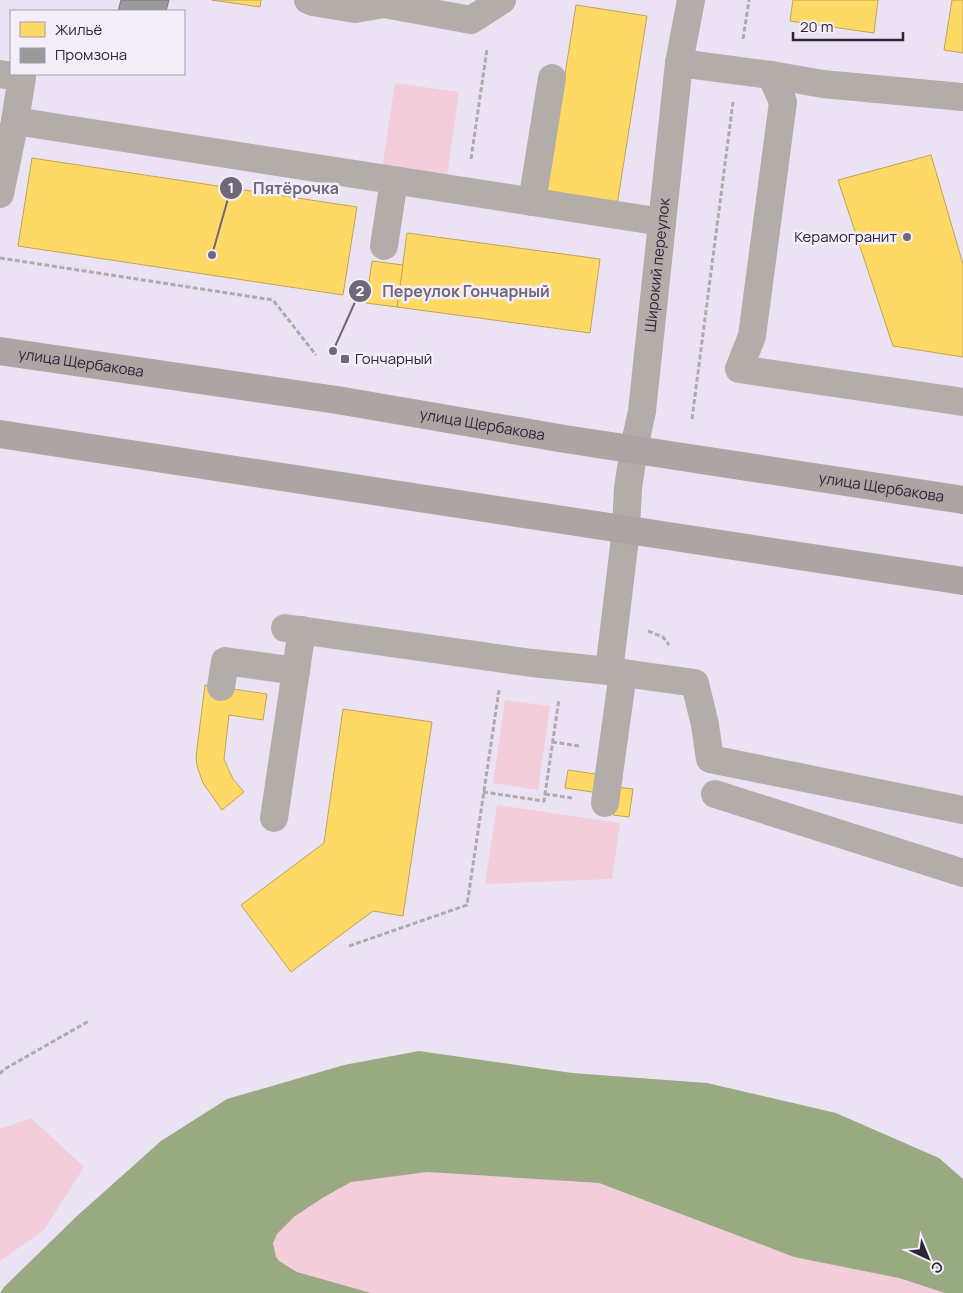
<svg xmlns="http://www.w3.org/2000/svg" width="963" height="1293" font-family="Manrope,sans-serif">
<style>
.green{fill:#f4cdda}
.water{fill:#99aa82}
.homes{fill:#ffd966;stroke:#c0a358}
.industry{fill:#999;stroke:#79767b}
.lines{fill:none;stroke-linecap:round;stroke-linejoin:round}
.path{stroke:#b0aaac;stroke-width:3;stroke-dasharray:5 2.5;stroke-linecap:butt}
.minor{stroke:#b3adaa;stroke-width:28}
.major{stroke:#ada5a4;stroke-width:28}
.poi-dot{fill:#706778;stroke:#f3eef8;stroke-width:2}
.labels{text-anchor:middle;stroke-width:5;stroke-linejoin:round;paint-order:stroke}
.poi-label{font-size:15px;fill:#2e2436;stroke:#f3eef8;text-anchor:end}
.street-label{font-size:15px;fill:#2e2436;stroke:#f3eef8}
.leader{fill:none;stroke:#706778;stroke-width:2}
.callout-dot{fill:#706778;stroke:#f3eef8;stroke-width:2}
.mark-label{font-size:15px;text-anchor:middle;font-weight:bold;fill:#fff}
.callout-label{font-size:16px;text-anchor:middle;font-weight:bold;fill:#706778;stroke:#f3eef8;stroke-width:5;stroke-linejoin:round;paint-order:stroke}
</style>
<rect width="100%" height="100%" fill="#ebe3f3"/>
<g class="green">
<polygon points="395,83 459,92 447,177 382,168"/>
<polygon points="505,700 550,706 538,790 493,783"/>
<polygon points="497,805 620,823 612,879 485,884"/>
<polygon points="31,1118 84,1167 44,1230 0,1261 0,1129"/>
<path d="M 427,1172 L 599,1183 L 794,1257 L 899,1278 L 945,1293 L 371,1293 C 349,1287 292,1275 278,1260 C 272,1253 272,1242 276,1235 C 286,1219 333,1188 351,1182 C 373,1175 404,1174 427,1172 Z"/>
</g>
<polygon class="water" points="419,1051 572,1073 707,1083 836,1113 939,1158 963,1179 963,1293 945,1293 899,1278 794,1257 599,1183 427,1172 351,1182 324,1197 295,1216 277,1234 273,1243 276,1257 279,1261 297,1272 371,1293 0,1293 4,1287 77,1216 161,1141 227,1099 344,1065"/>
<g class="homes">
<polygon points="212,0 261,0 260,7"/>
<polygon points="793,0 878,0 874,33 790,21"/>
<polygon points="952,0 963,0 963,53 944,50"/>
<polygon points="576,5 647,16 617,205 546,194"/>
<polygon points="931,155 963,264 963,357 893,346 838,180"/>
<polygon points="32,158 357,207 343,295 18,246"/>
<polygon points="407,233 600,259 590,333 397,307"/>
<polygon points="372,261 403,265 397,307 366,303"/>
<polygon points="205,685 267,694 263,720 229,715 224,759 233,779 244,792 222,810 203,783 197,766 196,757"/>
<polygon points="343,709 432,722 403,916 373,911 291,972 241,905 324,843"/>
<polygon points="568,770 602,775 599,793 565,788"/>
<polygon points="617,787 633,789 629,817 613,815"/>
</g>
<polygon class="industry" points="121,0 169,0 166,11 118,11"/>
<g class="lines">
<g class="path">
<polyline points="743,39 749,0"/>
<polyline points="471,159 487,49"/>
<polyline points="0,258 273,300 316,355"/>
<polyline points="692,419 733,102"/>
<polyline points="648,631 663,637 669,645"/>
<polyline points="552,742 579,746"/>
<polyline points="483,792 544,801 559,699"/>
<polyline points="545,794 572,798"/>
<polyline points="349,946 467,905 499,690"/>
<polyline points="0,1074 3,1070 89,1021"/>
</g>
<g class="minor">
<polyline points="308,0 313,2 355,9 384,4 471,20 502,0"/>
<polyline points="679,63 771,75 783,102 752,336 739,369 963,402"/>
<polyline points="0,74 22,77 15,121 662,222"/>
<polyline points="771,75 823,84 963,97"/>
<polyline points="0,194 15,121"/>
<polyline points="532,202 552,78"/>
<polyline points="384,246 394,180"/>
<polyline points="285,628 532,663 609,671 695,683 705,725 710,759 963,810"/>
<path id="s1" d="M 609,671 L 626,530 L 628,488 L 634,448 L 642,411 L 679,63 L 691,0"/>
<polyline points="221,687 225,661 296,671"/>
<polyline points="715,794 963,873"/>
<polyline points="605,803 623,673"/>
<polyline points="274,818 302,630"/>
</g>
<g class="major">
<path id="s2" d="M 0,351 L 337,400 L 565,439 L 963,500"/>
<polyline points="0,434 963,581"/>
</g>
</g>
<g class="poi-dot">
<circle cx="907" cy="237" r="5"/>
<rect x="340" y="354" width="10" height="10" rx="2.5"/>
</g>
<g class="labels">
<g class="poi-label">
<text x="897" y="242">Керамогранит</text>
<text x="355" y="364" text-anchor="start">Гончарный</text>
</g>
<g class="street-label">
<text dy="5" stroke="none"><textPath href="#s1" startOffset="409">Широкий переулок</textPath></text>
<text dy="5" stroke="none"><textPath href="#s2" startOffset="82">улица Щербакова</textPath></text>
<text dy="5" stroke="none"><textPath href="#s2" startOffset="488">улица Щербакова</textPath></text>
<text dy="5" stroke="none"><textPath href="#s2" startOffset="892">улица Щербакова</textPath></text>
</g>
</g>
<path class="leader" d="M212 255L231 188M333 351L360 291"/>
<g class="callout-dot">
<circle cx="212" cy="255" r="5"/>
<circle cx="333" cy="351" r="5"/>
<circle cx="231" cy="188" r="12"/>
<circle cx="360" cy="291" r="12"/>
</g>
<g class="mark-label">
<text x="231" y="193">1</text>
<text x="360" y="296">2</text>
</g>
<g class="callout-label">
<text x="296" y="194">Пятёрочка</text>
<text x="466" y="297">Переулок Гончарный</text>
</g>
<rect x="10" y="10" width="175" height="65" fill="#f3eef8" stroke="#a49daa"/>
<rect x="20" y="22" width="25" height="15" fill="#ffd966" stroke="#a49daa"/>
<text x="55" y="35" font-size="15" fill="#2e2436">Жильё</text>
<rect x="20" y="48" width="25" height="15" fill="#999999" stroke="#a49daa"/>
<text x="55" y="60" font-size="15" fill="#2e2436">Промзона</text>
<g transform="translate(928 1258) rotate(136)" stroke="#f3eef8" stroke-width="4" paint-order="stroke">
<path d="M0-4L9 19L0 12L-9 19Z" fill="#2e2436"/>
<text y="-8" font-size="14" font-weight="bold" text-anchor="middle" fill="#2e2436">С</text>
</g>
<path d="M793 32v8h110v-8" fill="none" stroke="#2e2436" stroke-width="2.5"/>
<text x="800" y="32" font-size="15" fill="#2e2436" stroke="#f3eef8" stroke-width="4" paint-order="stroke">20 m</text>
</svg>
